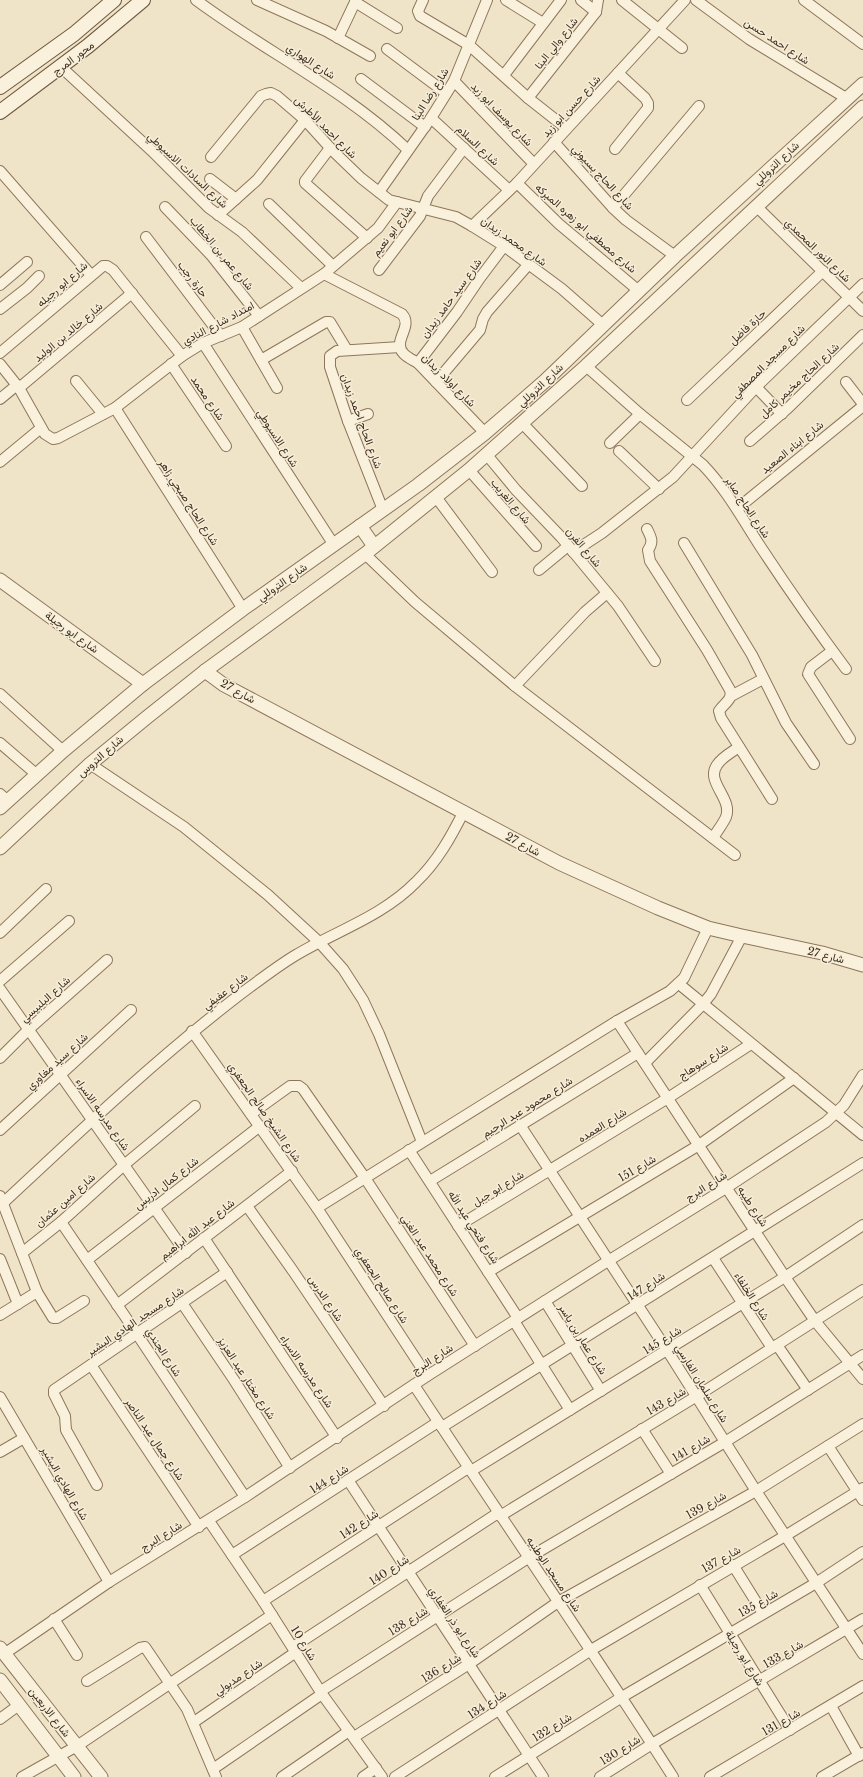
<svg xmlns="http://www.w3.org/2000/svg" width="863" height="1777" font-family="'Libre Baskerville',Vazirmatn,serif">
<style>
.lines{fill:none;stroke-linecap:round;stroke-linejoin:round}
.minor-casing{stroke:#8d765c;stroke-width:12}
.tertiary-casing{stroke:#8d765c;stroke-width:15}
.secondary-casing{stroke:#6f573f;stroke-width:16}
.minor{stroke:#faf1dc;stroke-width:10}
.tertiary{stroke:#faf1dc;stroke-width:13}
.secondary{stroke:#faf1dc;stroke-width:14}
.labels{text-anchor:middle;stroke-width:3;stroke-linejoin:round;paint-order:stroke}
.street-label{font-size:11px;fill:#3d2e20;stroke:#f7eed8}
</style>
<rect width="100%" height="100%" fill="#f0e4c8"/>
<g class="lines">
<defs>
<g id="minor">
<path d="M 196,0 C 266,52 344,89 408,150"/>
<polyline points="257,0 326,31 370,56"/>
<polyline points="423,0 418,11 420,16 469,45 528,98 566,128"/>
<polyline points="506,0 543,23"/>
<polyline points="581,0 596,12"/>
<polyline points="622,0 682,48"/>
<polyline points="696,0 749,39 846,98"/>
<polyline points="804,0 863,44"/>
<polyline points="355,2 397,28"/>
<polyline points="338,38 356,0"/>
<polyline points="387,49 446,93"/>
<polyline points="61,67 152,151 209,208 242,232 301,288"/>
<polyline points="504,75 561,0"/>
<polyline points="361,79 425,127"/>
<polyline points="454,81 534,164"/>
<polyline points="528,98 596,12 598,0"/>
<polyline points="431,118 509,190"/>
<polyline points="554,142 613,208 626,220 675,256"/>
<polyline points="330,148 305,181 305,183 367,238"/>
<polyline points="615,149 648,108 648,103 645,98 618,73"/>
<polyline points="211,157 261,96 266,94 271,93 277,96 305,120 333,151 361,178 389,200 456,217 472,226 504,246 562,289 603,325"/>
<polyline points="0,171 91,275"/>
<polyline points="210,179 236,199"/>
<polyline points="517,183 559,224 639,291"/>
<polyline points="379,192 431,118 454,81 487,0"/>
<polyline points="269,204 333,266"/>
<polyline points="756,206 863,311"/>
<polyline points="165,207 211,255 259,316"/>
<polyline points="613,208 699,106"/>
<polyline points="218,215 257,180 305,120"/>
<polyline points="472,226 517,183 685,0"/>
<polyline points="146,237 221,336"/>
<polyline points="379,270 420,216 428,196 464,148"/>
<path d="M 324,274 L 402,314 C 414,327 391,341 404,354 C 408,358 413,360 418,363 L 485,433"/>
<polyline points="0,285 27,262"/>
<polyline points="0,309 27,288 39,276"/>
<polyline points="242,327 277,388"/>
<polyline points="203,343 334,545"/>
<polyline points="0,353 103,266 107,266 113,270 182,356"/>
<polyline points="261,360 326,322 330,322 347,350"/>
<polyline points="418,363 457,312 480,278 504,246"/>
<polyline points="0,364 19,388 45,434 53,439 58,438 115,408 182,356 203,343 242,327 324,274 378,228 397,202"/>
<polyline points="171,364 226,446"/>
<path d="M 586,366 L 640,414 L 703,465 C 727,490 743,520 762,549 C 789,590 817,630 846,669"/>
<polyline points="76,381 103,414"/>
<polyline points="436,382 480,330 483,319 487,312 528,265"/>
<polyline points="846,382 863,404"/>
<polyline points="756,387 782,414"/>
<polyline points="19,388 132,293"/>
<polyline points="0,399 17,385"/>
<polyline points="687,400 823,271"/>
<polyline points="115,408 243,609"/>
<polyline points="348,421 368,414"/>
<polyline points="523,424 582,486"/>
<polyline points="750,441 788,408 863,335"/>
<polyline points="610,443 640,414"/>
<polyline points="619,451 659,489"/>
<polyline points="487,455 516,490 561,537 618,606 655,661"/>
<polyline points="0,462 41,428"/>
<polyline points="469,470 536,546"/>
<polyline points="436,497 492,572"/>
<polyline points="738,508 863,406"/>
<polyline points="383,510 348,421 330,367 330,356 337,351 400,347"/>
<path d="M 647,529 C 651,537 654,542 648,550 L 650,561 L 707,650 L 730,690 C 733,700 724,703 719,711 L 721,718 L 772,799"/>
<polyline points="684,543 752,655 786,723 814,764"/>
<polyline points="573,552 602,533 673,477 756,387 863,284"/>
<polyline points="365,554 415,602 515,686 735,855"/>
<polyline points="539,570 568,546"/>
<polyline points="832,651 811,667 808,674 850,739"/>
<polyline points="515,686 585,612 607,593"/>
<polyline points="0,694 63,751"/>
<polyline points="731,696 763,679"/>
<polyline points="0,743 36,774"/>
<polyline points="90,764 184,827 268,895 319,942 343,969 363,1000 379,1034 422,1142"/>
<polyline points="0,794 8,801"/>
<path d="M 713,838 C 717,831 723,824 726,817 C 733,798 705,782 717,765 C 722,757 732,752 739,747"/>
<polyline points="0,933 46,889"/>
<polyline points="0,981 69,921"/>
<polyline points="679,984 863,1135"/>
<polyline points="0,989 186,1253"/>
<polyline points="617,1021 785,1277 815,1321 863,1379"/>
<polyline points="192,1031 317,1208 427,1376"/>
<polyline points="0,1058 29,1029 107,960"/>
<polyline points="645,1063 703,1004 711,994 742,936"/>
<polyline points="251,1114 290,1086 299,1086 303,1089 365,1178 475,1346"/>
<polyline points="520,1125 667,1350 756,1491 863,1654"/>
<polyline points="0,1130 131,1010"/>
<polyline points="409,1150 518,1318"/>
<polyline points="430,1181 638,1053"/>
<polyline points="0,1196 37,1292"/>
<path d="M 3,1203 C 79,1132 155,1060 238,996 C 257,982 276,967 296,955 C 336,931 383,916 416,882 C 437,862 451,837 464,811"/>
<polyline points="247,1206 293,1271 384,1406"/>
<polyline points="317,1208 617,1021 670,991 684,978 708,928"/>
<polyline points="61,1222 137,1334 245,1497"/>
<polyline points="458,1226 668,1098 751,1044"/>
<polyline points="204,1238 337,1438"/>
<polyline points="22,1253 61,1222 124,1165 195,1106"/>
<polyline points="713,1258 772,1348"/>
<polyline points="0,1259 18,1304"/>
<polyline points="87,1260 260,1126"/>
<polyline points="488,1272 699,1145 794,1078"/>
<polyline points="545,1301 601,1391"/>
<polyline points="182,1303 234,1380 290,1468"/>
<polyline points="117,1305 292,1171"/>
<polyline points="0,1315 37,1292 53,1318 57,1318 84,1301"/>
<polyline points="514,1321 570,1410"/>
<polyline points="777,1345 808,1390"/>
<polyline points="91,1365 199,1527"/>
<path d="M 414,1385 C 500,1516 589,1645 673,1777"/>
<polyline points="0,1397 109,1582"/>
<polyline points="442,1427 863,1163"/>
<polyline points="642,1429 671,1474"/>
<polyline points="828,1446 863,1500"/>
<polyline points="0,1452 24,1438"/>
<polyline points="471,1471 785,1277 863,1225"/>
<polyline points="348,1480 543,1777"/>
<polyline points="97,1485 66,1430 65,1416 54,1394 54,1390 227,1272"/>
<polyline points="500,1516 697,1396 863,1290"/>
<polyline points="209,1521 263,1601 322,1694 382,1777"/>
<polyline points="232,1555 438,1422"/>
<polyline points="733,1565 763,1613"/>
<polyline points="700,1585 790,1730"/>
<polyline points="263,1601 468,1468"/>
<polyline points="54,1619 77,1655"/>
<polyline points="293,1647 498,1513"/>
<polyline points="4,1654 109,1582 245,1497 427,1376 608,1261 726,1188 826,1122 844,1105 863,1075"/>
<polyline points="87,1681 140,1648 145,1647 187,1709 216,1777"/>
<polyline points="321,1691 528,1558 725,1442 863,1355"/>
<polyline points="831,1706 859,1756"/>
<polyline points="0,1719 19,1705"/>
<polyline points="194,1722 296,1652"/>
<polyline points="354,1737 469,1664 558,1602 756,1491 863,1424"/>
<polyline points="213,1769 322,1694"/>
<polyline points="22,1777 77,1746 272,1615"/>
<polyline points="282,1777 349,1731"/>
<polyline points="363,1777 376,1768"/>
<polyline points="395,1777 591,1650 785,1536 863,1488"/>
<polyline points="495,1777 622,1697 816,1583 863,1552"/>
<polyline points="600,1777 652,1744 863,1619"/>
<polyline points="710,1777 863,1686"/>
<polyline points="822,1777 863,1753"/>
</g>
<g id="tertiary">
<polyline points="360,526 374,546"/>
<polyline points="0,580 143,684"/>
<polyline points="205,671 224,685 559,863 658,908 708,928 742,936 822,953 863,965"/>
<polyline points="0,808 63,751 143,684 243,609 418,485 485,433 545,381 675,256 863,84"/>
<polyline points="0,848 90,764 146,718 205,671 365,554 469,470 586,366 863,107"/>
<polyline points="0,1648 101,1777"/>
<polyline points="0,1680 74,1777"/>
</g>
<g id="secondary">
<polyline points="0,87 74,34 114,0"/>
<polyline points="0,112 88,46 143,0"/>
</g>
</defs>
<use href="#minor" class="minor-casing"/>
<use href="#tertiary" class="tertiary-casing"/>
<use href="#secondary" class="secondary-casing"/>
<use href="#minor" class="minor"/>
<use href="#tertiary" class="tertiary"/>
<use href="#secondary" class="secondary"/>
</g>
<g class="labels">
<g class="street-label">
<text transform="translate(777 41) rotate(33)" y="4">شارع احمد حسن</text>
<text transform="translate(556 43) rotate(-52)" y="4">شارع والي البنا</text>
<text transform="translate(73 58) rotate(-37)" y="4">محور المرج</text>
<text transform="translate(311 61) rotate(33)" y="4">شارع الهواري</text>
<text transform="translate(430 94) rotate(-58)" y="4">شارع رضا البنا</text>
<text transform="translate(571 106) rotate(-47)" y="4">شارع حسن ابو زيد</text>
<text transform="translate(502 114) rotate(46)" y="4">شارع يوسف ابو زيد</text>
<text transform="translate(326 127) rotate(45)" y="4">شارع احمد الأطرش</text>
<text transform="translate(478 145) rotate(43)" y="4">شارع السلام</text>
<text transform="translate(776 163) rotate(-43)" y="4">شارع التروللي</text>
<text transform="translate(188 170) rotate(43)" y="4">شارع السادات الاسيوطي</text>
<text transform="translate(603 177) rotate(47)" y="4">شارع الحاج بسيوني</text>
<text transform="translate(586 228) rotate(41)" y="4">شارع مصطفي ابو زهره المبركه</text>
<text transform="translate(392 231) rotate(-53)" y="4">شارع ابو نعيم</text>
<text transform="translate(514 241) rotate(35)" y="4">شارع محمد زيدان</text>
<text transform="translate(818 250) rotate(44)" y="4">شارع النور المحمدي</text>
<text transform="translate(222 253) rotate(50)" y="4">شارع عمر بن الخطاب</text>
<text transform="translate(193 279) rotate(53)" y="4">حارة رجب</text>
<text transform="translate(62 284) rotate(-41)" y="4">شارع ابو رجيله</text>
<text transform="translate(451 298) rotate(-54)" y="4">شارع سيد حامد زيدان</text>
<text transform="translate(218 323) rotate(-28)" y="4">امتداد شارع النادي</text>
<text transform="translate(747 327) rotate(-43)" y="4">حارة فاضل</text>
<text transform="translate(68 332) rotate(-40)" y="4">شارع خالد بن الوليد</text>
<text transform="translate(768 361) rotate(-45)" y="4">شارع مسجد المصطفي</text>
<text transform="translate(449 380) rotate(45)" y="4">شارع اولاد زيدان</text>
<text transform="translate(799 380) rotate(-43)" y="4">شارع الحاج مخيمر كامل</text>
<text transform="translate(540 385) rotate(-43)" y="4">شارع التروللي</text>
<text transform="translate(208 398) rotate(56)" y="4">شارع محمد</text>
<text transform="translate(362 421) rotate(70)" y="4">شارع الحاج احمد زيدان</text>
<text transform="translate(278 438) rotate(57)" y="4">شارع الاسيوطي</text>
<text transform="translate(792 447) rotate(-39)" y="4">شارع ابناء الصعيد</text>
<text transform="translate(511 501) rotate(50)" y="4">شارع الغريب</text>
<text transform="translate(189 502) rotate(57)" y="4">شارع الحاج صبحي زاهر</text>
<text transform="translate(748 507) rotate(56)" y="4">شارع الحاج صابر</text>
<text transform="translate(584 547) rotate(50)" y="4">شارع الفرن</text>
<text transform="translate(282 582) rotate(-35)" y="4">شارع التروللي</text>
<text transform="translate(72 632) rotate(36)" y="4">شارع ابو رجيلة</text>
<text transform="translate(238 691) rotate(29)" y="4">شارع 27</text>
<text transform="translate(100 756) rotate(-41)" y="4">شارع التروس</text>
<text transform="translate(523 844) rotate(28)" y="4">شارع 27</text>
<text transform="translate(826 955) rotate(14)" y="4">شارع 27</text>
<text transform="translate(225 991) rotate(-37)" y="4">شارع عفيفي</text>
<text transform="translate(45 999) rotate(-42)" y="4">شارع البلبيسي</text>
<text transform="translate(57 1061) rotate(-42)" y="4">شارع سيد مغاوري</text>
<text transform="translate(703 1061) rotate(-33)" y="4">شارع سوهاج</text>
<text transform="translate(527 1107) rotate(-32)" y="4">شارع محمود عبد الرحيم</text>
<text transform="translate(265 1112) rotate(55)" y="4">شارع الشيخ صالح الجعفري</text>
<text transform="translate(103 1114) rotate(55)" y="4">شارع مدرسه الاسراء</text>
<text transform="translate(602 1125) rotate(-32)" y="4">شارع العمده</text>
<text transform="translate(637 1168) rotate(-31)" y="4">شارع 151</text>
<text transform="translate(166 1183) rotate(-38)" y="4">شارع كمال ادريس</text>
<text transform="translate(706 1186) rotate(-32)" y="4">شارع البرج</text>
<text transform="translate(498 1188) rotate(-31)" y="4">شارع ابو جبل</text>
<text transform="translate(65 1200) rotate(-41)" y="4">شارع امين عثمان</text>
<text transform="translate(753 1206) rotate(57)" y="4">شارع طيبه</text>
<text transform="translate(474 1227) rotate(57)" y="4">شارع فتحي عبد الله</text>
<text transform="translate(197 1229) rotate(-38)" y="4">شارع عبد الله ابراهيم</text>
<text transform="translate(430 1255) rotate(57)" y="4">شارع محمد عبد الغني</text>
<text transform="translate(382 1285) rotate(57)" y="4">شارع صالح الجعفري</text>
<text transform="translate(646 1286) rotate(-33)" y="4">شارع 147</text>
<text transform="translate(752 1296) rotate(57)" y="4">شارع الخلفاء</text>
<text transform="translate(326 1298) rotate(56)" y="4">شارع الدرس</text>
<text transform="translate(135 1321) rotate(-34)" y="4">شارع مسجد الهادي البشير</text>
<text transform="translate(583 1339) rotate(58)" y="4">شارع عمار بن ياسر</text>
<text transform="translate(662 1340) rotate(-32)" y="4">شارع 145</text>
<text transform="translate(164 1352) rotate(57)" y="4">شارع الجندي</text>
<text transform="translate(432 1359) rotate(-33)" y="4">شارع البرج</text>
<text transform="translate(307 1371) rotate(56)" y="4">شارع مدرسه الاسراء</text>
<text transform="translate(247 1378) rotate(57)" y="4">شارع مختار عبد العزيز</text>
<text transform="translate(702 1383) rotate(58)" y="4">شارع سلمان الفارسي</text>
<text transform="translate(666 1401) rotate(-31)" y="4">شارع 143</text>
<text transform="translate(155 1439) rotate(56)" y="4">شارع جمال عبد الناصر</text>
<text transform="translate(691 1448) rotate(-31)" y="4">شارع 141</text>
<text transform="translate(329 1479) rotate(-33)" y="4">شارع 144</text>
<text transform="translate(65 1483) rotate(60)" y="4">شارع الهادي البشير</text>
<text transform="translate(706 1505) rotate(-29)" y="4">شارع 139</text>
<text transform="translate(359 1524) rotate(-33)" y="4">شارع 142</text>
<text transform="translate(161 1536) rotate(-32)" y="4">شارع البرج</text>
<text transform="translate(721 1559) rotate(-30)" y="4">شارع 137</text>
<text transform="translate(389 1570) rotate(-33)" y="4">شارع 140</text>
<text transform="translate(554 1574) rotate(56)" y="4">شارع مسجد الوطنيه</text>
<text transform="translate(758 1603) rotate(-30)" y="4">شارع 135</text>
<text transform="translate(408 1621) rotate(-32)" y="4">شارع 138</text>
<text transform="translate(455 1622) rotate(56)" y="4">شارع ابو ذر الغفاري</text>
<text transform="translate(304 1643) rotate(58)" y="4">شارع 10</text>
<text transform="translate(783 1654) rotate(-30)" y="4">شارع 133</text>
<text transform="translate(745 1658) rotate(58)" y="4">شارع ابو رجيلة</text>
<text transform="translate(441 1668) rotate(-32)" y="4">شارع 136</text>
<text transform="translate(238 1677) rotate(-34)" y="4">شارع مدبولي</text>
<text transform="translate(487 1704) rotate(-33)" y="4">شارع 134</text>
<text transform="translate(50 1712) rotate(52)" y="4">شارع الاربعين</text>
<text transform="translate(781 1722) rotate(-30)" y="4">شارع 131</text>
<text transform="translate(552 1727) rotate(-32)" y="4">شارع 132</text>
<text transform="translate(620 1750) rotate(-32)" y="4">شارع 130</text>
</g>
</g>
</svg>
